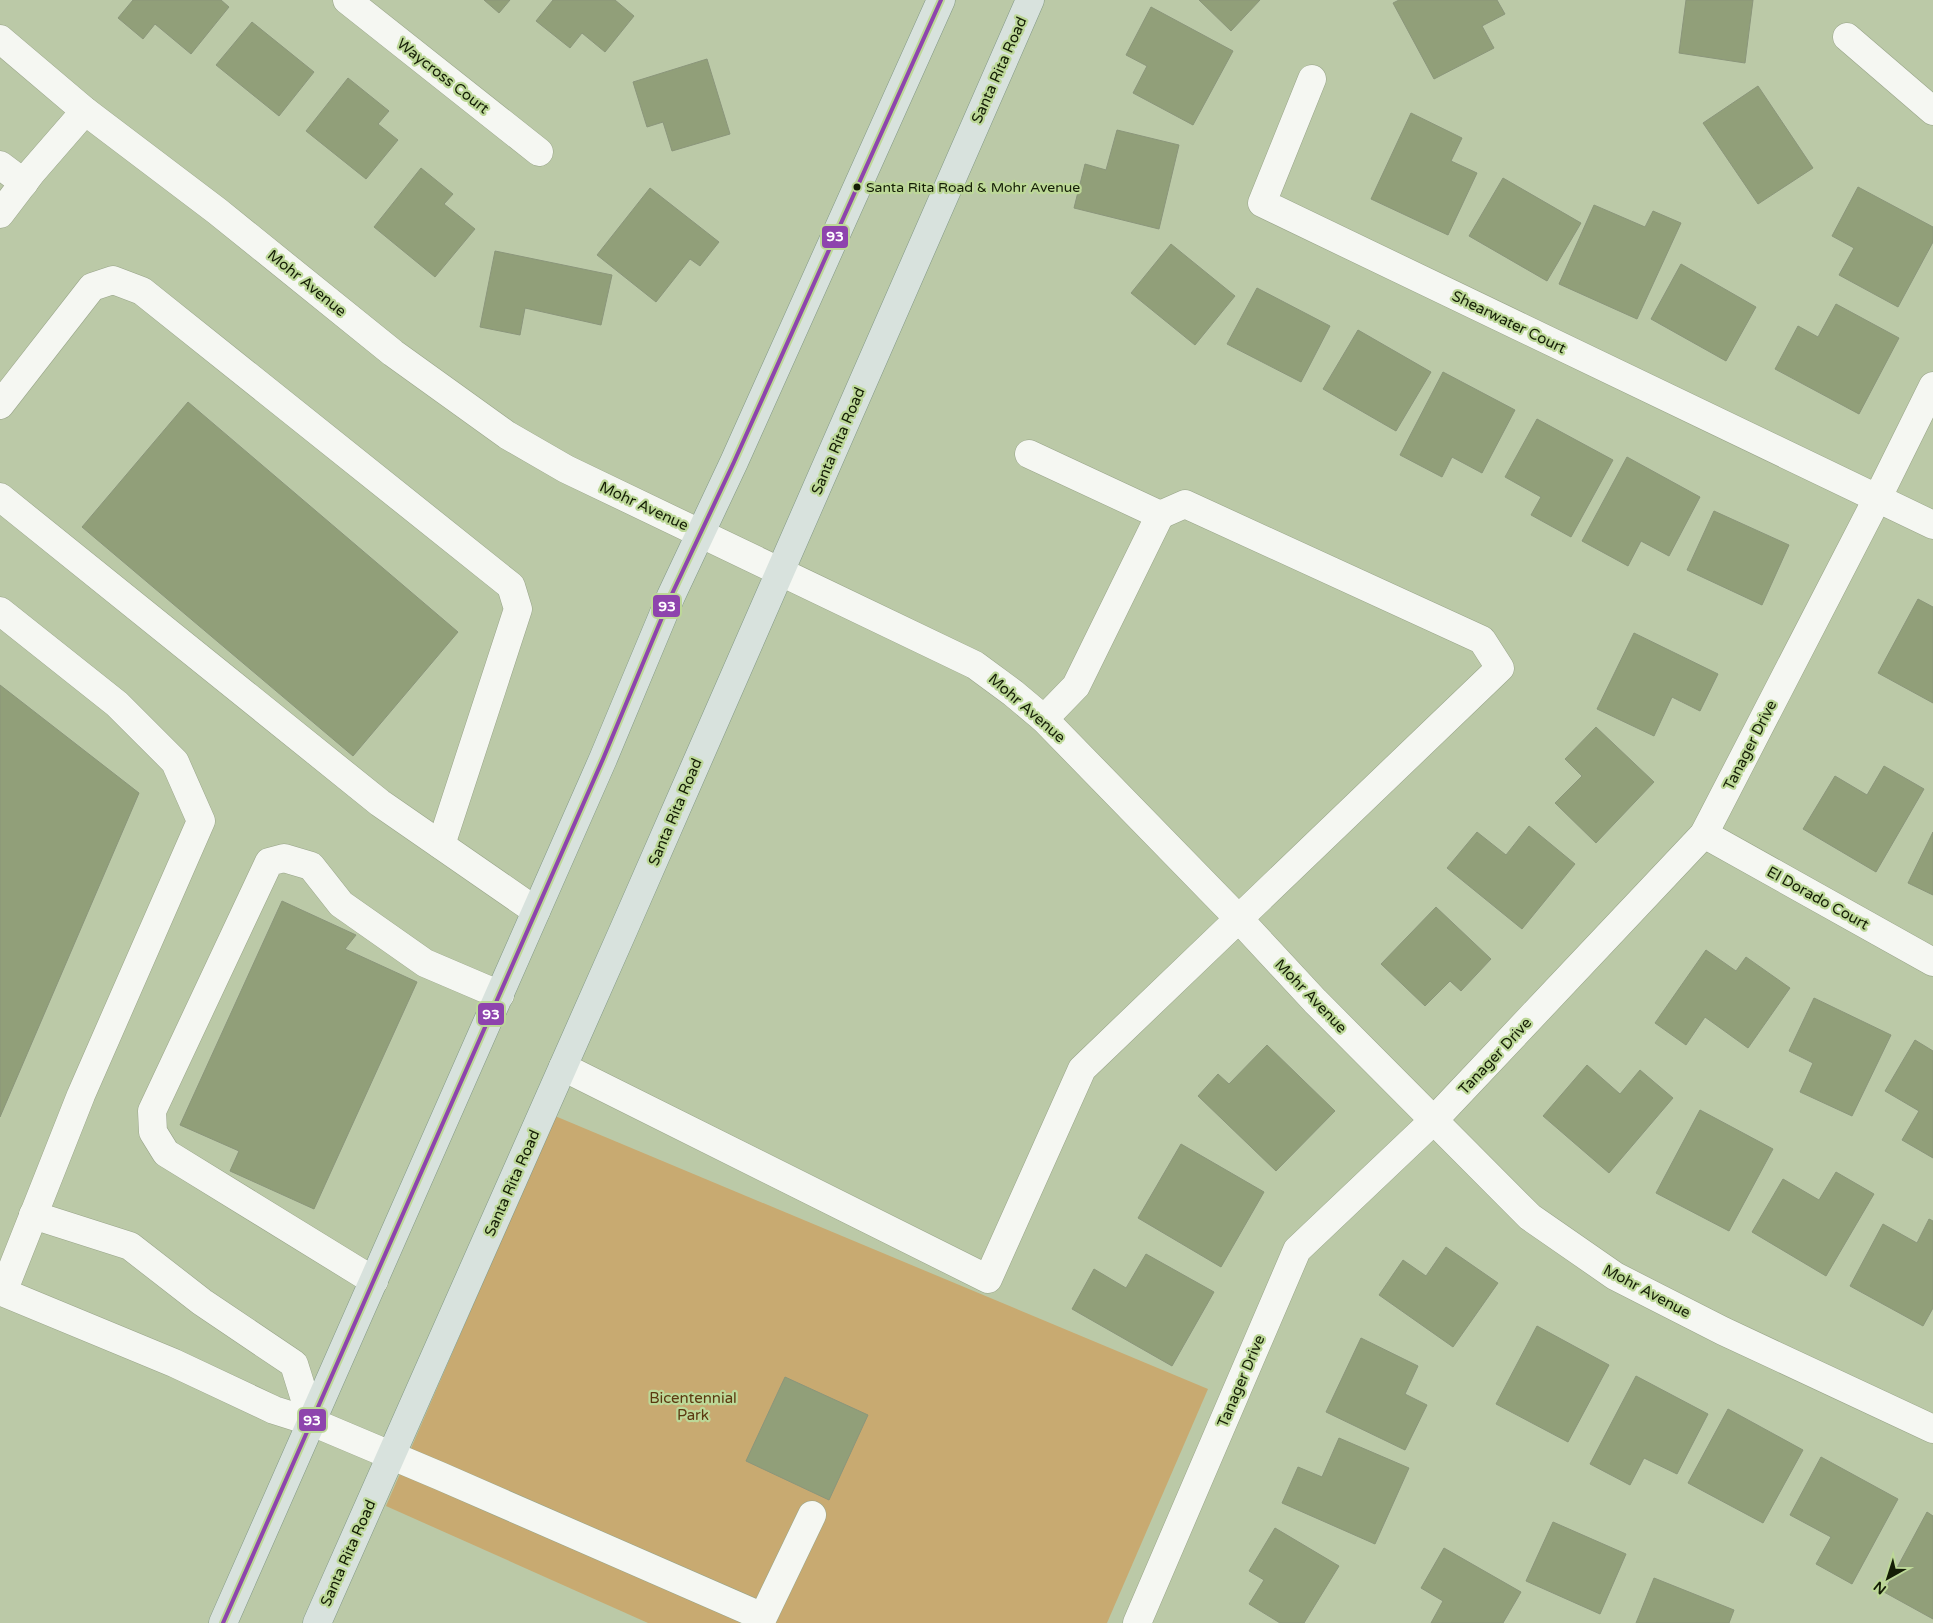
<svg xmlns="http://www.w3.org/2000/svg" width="1933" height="1623" font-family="'Varela Round',sans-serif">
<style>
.green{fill:#c8aa71}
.building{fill:#919f79;stroke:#8b967b}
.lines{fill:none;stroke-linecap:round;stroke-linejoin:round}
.minor-casing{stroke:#98a489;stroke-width:29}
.major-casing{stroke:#819785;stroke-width:29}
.minor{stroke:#f5f7f2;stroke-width:28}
.major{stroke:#d8e2dd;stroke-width:28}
.bus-1-casing{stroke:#bdd898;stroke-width:8}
.bus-1{stroke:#8e44ad;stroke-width:4}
.bus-dot{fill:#151e06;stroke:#bdd898;stroke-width:2}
.labels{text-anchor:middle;stroke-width:4.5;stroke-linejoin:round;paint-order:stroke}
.bus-label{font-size:14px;fill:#151e06;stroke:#bdd898;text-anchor:start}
.street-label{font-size:15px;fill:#151e06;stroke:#bdd898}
.park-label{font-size:15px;fill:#5b3910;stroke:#bdd898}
.line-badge{stroke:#bdd898;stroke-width:2}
.badge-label{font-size:14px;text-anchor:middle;font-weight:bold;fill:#fff}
</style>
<rect width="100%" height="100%" fill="#bbc9a7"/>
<polygon class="green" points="555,1116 1208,1389 1107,1623 648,1623 386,1506"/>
<g class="building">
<polygon points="133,0 221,0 229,7 191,54 155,24 143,39 118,18"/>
<polygon points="484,0 510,0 499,13"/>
<polygon points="553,0 615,0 634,16 605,52 582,33 570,48 536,21"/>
<polygon points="1199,0 1260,0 1231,31"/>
<polygon points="1399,0 1497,0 1505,14 1482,26 1494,48 1434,79 1393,3"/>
<polygon points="1686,0 1753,0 1745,63 1679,53"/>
<polygon points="1151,7 1233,51 1193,125 1133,93 1147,66 1126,55"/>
<polygon points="252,22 314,72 279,116 216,65"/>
<polygon points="707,59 730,134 672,151 663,122 647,127 633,82"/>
<polygon points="348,78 389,111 378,124 398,140 366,179 306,131"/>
<polygon points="1758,86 1813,168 1758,204 1703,123"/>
<polygon points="1411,113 1462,138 1451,161 1477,173 1448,235 1371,199"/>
<polygon points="1117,130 1179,145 1159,229 1074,208 1085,164 1106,170"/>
<polygon points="421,168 453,194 444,204 475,229 435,277 374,227"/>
<polygon points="1503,178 1581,223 1547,281 1469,236"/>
<polygon points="1858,187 1933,227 1933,242 1898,307 1839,275 1854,248 1832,236"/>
<polygon points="650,188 719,242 700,266 690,259 656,302 597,255"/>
<polygon points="1594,205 1645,227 1653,211 1681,223 1637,319 1559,284"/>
<polygon points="1171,244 1235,296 1195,345 1131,293"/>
<polygon points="495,251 612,275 601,325 525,308 520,335 480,327"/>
<polygon points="1681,264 1756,307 1726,361 1651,319"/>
<polygon points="1257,288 1330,326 1301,382 1227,344"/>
<polygon points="1836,304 1899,338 1859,414 1775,369 1798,326 1818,337"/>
<polygon points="1358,330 1431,372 1396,431 1323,389"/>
<polygon points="1443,372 1515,410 1482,473 1452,457 1442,477 1400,455"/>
<polygon points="188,402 458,632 353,756 82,527"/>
<polygon points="1537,419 1613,460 1571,537 1531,515 1541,497 1505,477"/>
<polygon points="1627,457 1700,497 1669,556 1641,541 1628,566 1582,541"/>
<polygon points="1714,511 1789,545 1762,605 1687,570"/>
<polygon points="1918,599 1933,607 1933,703 1878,673"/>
<polygon points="1634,633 1718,674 1700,711 1672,697 1654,736 1597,709"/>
<polygon points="0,685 139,793 0,1117"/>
<polygon points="1596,727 1654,782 1596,843 1555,803 1582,776 1565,759"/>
<polygon points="1884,766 1924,789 1876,872 1803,829 1835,776 1867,795"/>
<polygon points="1529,826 1575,864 1522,929 1447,868 1477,832 1506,855"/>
<polygon points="1933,832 1933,895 1908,883"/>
<polygon points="282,901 356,935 345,949 417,982 314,1209 230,1171 239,1151 180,1125"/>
<polygon points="1436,907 1491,959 1461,991 1450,981 1425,1006 1381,964"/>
<polygon points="1706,950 1736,971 1746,957 1790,988 1748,1048 1705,1017 1686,1045 1655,1023"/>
<polygon points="1814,998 1891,1035 1852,1116 1800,1092 1813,1063 1789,1051"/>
<polygon points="1915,1040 1933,1051 1933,1158 1902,1140 1919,1111 1885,1091"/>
<polygon points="1267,1045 1335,1111 1276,1171 1198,1096 1218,1074 1229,1084"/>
<polygon points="1587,1065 1620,1094 1640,1070 1673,1098 1609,1173 1543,1116"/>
<polygon points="1700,1110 1773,1149 1729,1231 1656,1193"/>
<polygon points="1181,1144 1264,1192 1221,1267 1138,1218"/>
<polygon points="1836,1172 1874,1194 1826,1276 1752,1232 1783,1179 1819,1200"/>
<polygon points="1929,1219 1933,1221 1933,1308 1923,1326 1850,1286 1883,1224 1917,1243"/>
<polygon points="1446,1247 1498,1283 1453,1347 1379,1295 1403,1260 1426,1276"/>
<polygon points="1146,1254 1214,1292 1172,1366 1072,1309 1094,1269 1126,1288"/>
<polygon points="1537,1326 1609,1365 1568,1442 1496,1404"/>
<polygon points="1361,1338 1418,1366 1405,1394 1427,1405 1405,1450 1326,1412"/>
<polygon points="1636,1376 1708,1414 1677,1474 1644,1458 1630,1485 1590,1464"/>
<polygon points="785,1377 868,1415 829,1500 746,1461"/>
<polygon points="1728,1409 1803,1450 1763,1523 1688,1483"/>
<polygon points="1339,1438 1409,1468 1375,1544 1282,1503 1298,1467 1322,1477"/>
<polygon points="1821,1457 1898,1499 1852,1584 1816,1564 1831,1537 1790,1515"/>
<polygon points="1927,1512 1933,1516 1933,1619 1884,1592"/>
<polygon points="1553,1522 1626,1554 1600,1614 1526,1581"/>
<polygon points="1275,1528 1339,1566 1304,1623 1280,1623 1249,1604 1264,1580 1249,1571"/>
<polygon points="1444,1548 1521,1592 1503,1623 1431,1623 1443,1601 1421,1588"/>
<polygon points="1654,1578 1734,1610 1729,1623 1636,1623"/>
</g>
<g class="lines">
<defs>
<g id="minor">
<polyline points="347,0 539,152"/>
<polyline points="1847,37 1933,111"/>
<polyline points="0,39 85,111 217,211 393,353 507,435 566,469 975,665 1013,693 1044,719 1238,918 1315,1001 1530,1217 1615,1276 1723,1331 1933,1429"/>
<polyline points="1312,79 1262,203 1933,525"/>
<polyline points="0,165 24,183"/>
<polyline points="0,214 32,172 85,111"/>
<polyline points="0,405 92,287 113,280 142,291 511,586 518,609 441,845"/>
<polyline points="1029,454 1160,515 1076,686 1044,719"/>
<polyline points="0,497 380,803 536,911"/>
<polyline points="0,611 117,704 175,762 201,821 81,1095 3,1292"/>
<polyline points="1704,834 1933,962"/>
<polyline points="563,1067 988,1279 1082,1069 1500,668 1482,640 1185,504 1160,515"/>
<polyline points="33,1215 130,1246 202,1302 294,1364 312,1422"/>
<polyline points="374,1281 166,1153 153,1132 152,1111 269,862 284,858 311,866 341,904 425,963 500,995"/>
<polyline points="0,1291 174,1363 274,1410 312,1422 440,1476 763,1617 812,1515"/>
<polyline points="1137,1623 1297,1250 1433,1121 1704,834 1877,499 1933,386"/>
</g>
<g id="major">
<polyline points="223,1623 603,759 671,596 734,462 941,0"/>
<polyline points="317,1623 623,931 1030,0"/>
</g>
</defs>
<use href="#minor" class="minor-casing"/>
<use href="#major" class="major-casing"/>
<use href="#minor" class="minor"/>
<use href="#major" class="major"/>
<defs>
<polyline id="bus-1" points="223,1623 603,759 671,596 734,462 941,0"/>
</defs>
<use href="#bus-1" class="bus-1-casing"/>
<use href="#bus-1" class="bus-1"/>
</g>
<circle class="bus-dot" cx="857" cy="187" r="4.5"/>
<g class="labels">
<g class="bus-label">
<text x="866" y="192">Santa Rita Road &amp; Mohr Avenue</text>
</g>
<g class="street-label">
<text transform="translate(999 70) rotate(-66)" y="5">Santa Rita Road</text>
<text transform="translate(443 76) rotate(38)" y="5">Waycross Court</text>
<text transform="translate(307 283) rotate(39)" y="5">Mohr Avenue</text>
<text transform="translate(1509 322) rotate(26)" y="5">Shearwater Court</text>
<text transform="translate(838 441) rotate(-67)" y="5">Santa Rita Road</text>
<text transform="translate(644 506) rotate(25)" y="5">Mohr Avenue</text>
<text transform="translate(1027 708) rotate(41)" y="5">Mohr Avenue</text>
<text transform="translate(1750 745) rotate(-63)" y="5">Tanager Drive</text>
<text transform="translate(675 812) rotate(-67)" y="5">Santa Rita Road</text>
<text transform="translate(1818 898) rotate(29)" y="5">El Dorado Court</text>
<text transform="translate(1311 996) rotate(46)" y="5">Mohr Avenue</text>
<text transform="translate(1495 1056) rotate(-47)" y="5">Tanager Drive</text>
<text transform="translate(512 1183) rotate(-66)" y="5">Santa Rita Road</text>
<text transform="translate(1647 1291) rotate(28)" y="5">Mohr Avenue</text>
<text transform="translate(1241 1381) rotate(-67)" y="5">Tanager Drive</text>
<text transform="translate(348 1553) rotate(-66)" y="5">Santa Rita Road</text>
</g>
<g class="park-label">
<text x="693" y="1403">Bicentennial<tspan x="693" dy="17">Park</tspan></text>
</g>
</g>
<g class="line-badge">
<rect x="821" y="225" width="28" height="24" rx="5" fill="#8e44ad"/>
<rect x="652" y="594" width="29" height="24" rx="5" fill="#8e44ad"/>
<rect x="477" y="1002" width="28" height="24" rx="5" fill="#8e44ad"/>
<rect x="298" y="1408" width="29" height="24" rx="5" fill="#8e44ad"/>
</g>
<g class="badge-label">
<text x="835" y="241">93</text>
<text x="667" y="611">93</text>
<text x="491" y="1019">93</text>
<text x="312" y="1425">93</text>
</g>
<g transform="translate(1888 1578) rotate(219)" stroke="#bdd898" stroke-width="4" paint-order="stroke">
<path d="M0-4L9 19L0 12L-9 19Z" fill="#151e06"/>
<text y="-8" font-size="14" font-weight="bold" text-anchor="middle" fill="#151e06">N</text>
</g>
</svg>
